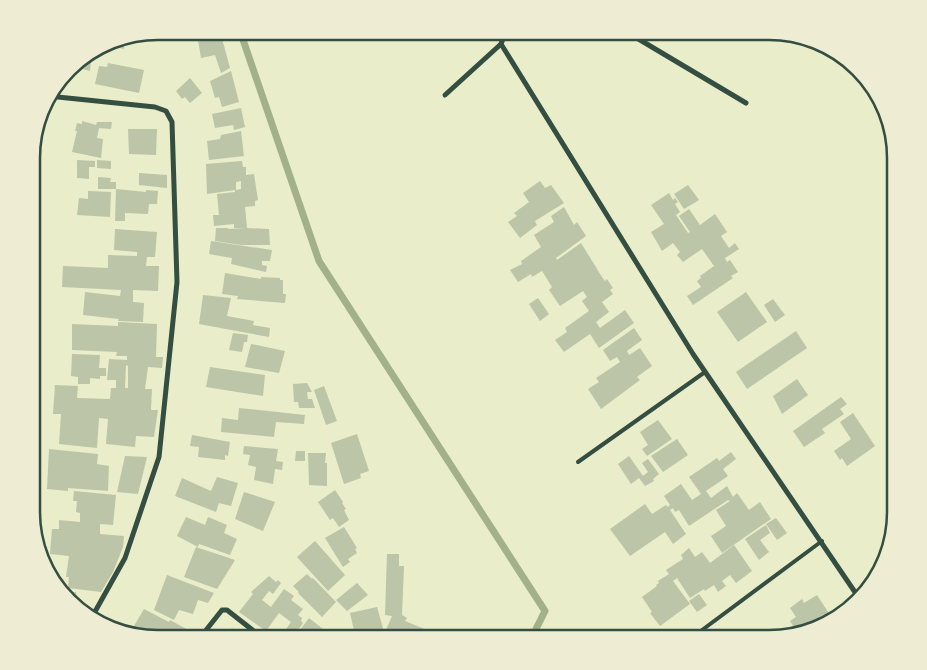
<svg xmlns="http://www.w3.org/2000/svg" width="927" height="670" font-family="'DM Sans',sans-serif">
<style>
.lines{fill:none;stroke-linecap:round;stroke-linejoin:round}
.stream{stroke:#a3b18a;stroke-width:7}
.building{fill:#bcc5a7;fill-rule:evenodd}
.service{stroke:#344e41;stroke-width:4}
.minor{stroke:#344e41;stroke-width:5}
.rim{fill:none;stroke:#344e41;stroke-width:2.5}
</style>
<rect width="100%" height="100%" fill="#e9edc9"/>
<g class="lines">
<polyline class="stream" points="240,31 319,261 545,611 531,639"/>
</g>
<g class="building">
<polygon points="203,31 220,31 230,68 221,73 215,55 201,58 198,40 205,38"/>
<polygon points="125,37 124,49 104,45 117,38"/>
<polygon points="82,58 91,60 90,71 75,67 76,62"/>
<polygon points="108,63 144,70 139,93 95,84 99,66 107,67"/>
<polygon points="231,71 239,102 222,107 219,97 215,98 210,81"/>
<polygon points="190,78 202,93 190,103 185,97 182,99 176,91"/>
<polygon points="241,108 245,127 234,130 233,125 215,128 212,114"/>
<polygon points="82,121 96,125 97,122 112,122 111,129 99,128 97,138 103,139 101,158 72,152 77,131 75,131 77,123 82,124"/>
<polygon points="128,129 157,129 156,155 129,154"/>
<polygon points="241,131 244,156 209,160 207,141 220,139 221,135"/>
<polygon points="77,160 95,161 95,167 89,167 89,179 77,178"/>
<polygon points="97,160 111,161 111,169 97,168"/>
<path d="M 242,161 L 243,167 L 246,167 L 246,175 L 254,174 L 258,200 L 255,201 L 255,206 L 245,207 L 247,228 L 269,229 L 270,245 L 241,245 L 215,241 L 216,228 L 228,228 L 228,229 L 245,228 L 234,228 L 234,224 L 214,226 L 213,215 L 219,215 L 217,194 L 235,192 L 235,190 L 207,194 L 206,164 ZM 241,181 L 241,189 L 236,190 L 236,182 Z"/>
<polygon points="139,173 167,175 167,188 139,185"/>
<polygon points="98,177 111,178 110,182 116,182 116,189 98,189"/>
<polygon points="540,181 545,188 551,185 564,203 535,221 537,225 520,238 508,222 517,216 514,213 529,202 523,193"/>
<polygon points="688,185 699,200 684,209 674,194"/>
<polygon points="116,189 146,192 146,190 158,191 157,204 149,204 148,214 125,213 125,221 115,221"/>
<polygon points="88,191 111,192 110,217 77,215 79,198 88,199"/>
<polygon points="669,193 673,200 675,198 678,202 675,204 680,212 676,215 688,233 690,232 679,216 689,209 700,225 715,214 727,232 721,236 729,248 735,243 739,249 725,258 727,262 730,260 738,272 731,276 733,278 693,305 687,296 701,287 697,281 701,278 700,276 714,266 702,249 683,262 677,255 680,252 673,243 662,251 651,232 664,224 651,205"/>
<polygon points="564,207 574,225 577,222 586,236 556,258 557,260 581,243 602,277 605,281 607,279 613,288 610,290 613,294 602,302 609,312 596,322 600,328 625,310 634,323 599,348 590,334 564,352 555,340 567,332 565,328 589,311 582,301 587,297 583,291 560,306 549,290 552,287 542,271 532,277 531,274 518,282 510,270 522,264 521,261 541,247 534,235 554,222 551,216"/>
<polygon points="115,229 157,232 155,257 147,257 146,266 159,266 158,291 133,290 133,302 144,303 143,322 118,321 119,319 83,315 85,292 120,296 121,290 62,287 63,266 108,268 108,255 137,256 137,252 114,250"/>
<polygon points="211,241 272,250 270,261 262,261 262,265 267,266 266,272 231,264 232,258 209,254"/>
<polygon points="225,273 261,279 261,277 280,278 280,280 283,280 283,294 286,294 285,303 237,299 238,296 222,294"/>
<polygon points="746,292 767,322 738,342 717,312"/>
<polygon points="203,295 231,298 227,316 254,321 253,325 270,328 269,337 199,324"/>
<polygon points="538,298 549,314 540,321 529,304"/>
<polygon points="773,299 785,315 775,322 764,305"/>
<path d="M 118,322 L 157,324 L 156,357 L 163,357 L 162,368 L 148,367 L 145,389 L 152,389 L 151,410 L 158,410 L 154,437 L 136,436 L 135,447 L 106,444 L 108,419 L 99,418 L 97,448 L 59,444 L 61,414 L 53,414 L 55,385 L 78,386 L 77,398 L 110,399 L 111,388 L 116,388 L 116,380 L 107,380 L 109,359 L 127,360 L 127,356 L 116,356 L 117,352 L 72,350 L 72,324 L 118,326 ZM 126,365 L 128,366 L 128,388 L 125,388 Z"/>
<polygon points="634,328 642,340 627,351 629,355 640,348 652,366 637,377 640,380 601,409 588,389 599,382 596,378 620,362 617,357 610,361 603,350"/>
<polygon points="796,331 807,348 747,389 736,372"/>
<polygon points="233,333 248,335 247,342 244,342 242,352 229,350"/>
<polygon points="251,344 285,351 279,373 245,367"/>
<polygon points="72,354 100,355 99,368 106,368 106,376 100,376 100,379 90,378 90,384 78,384 78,377 71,376"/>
<polygon points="210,367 265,375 263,396 206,387"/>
<polygon points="797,379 808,395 782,414 773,396"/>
<polygon points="307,383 312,392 307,392 308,399 312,399 315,408 299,408 298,402 294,402 293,384"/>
<polygon points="324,386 337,421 326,425 314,390"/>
<polygon points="841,397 847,404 840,409 844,414 822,429 825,433 804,447 793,431"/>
<polygon points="239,408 305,415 304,424 276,422 274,437 221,432 222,418 238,420"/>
<polygon points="853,413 875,446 847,466 842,458 840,460 834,451 851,439 840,422"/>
<polygon points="658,420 672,439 647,456 642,449 648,445 640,432"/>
<polygon points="357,434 369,471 360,474 361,478 344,484 331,443"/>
<polygon points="192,435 230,442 228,456 225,455 225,460 198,457 199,447 190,446"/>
<polygon points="677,439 688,455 663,472 651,456"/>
<polygon points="244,446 278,449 276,461 283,462 282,470 275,469 273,484 254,480 256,467 248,465 250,455 243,454"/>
<polygon points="49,449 98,454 97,464 109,466 108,491 68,488 68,491 47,489"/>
<polygon points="296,451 305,451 305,461 295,461"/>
<polygon points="731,452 736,459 723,469 728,476 706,491 711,498 727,486 733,497 737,493 749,510 760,502 771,519 722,553 711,536 726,526 716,510 730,501 728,500 689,526 679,510 675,512 673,508 670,510 686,534 673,544 665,532 630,556 610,529 645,504 652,514 666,505 668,507 670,505 664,496 681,484 692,500 701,494 689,477 717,458 719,461"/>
<polygon points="308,453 326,453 325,463 327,463 327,486 309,485"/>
<polygon points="125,456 147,457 138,494 117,492"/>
<polygon points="629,456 643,476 648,472 642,463 648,459 659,474 653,479 654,481 645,486 639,478 631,484 618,464"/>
<polygon points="217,477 238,483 231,506 219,503 216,512 175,496 182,478 211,491"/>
<polygon points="335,490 343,502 342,503 346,509 344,510 349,520 339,527 333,518 330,520 318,502"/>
<polygon points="74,491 116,495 113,525 100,524 100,534 124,536 123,547 113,572 101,592 68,588 69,577 66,577 69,556 50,554 52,529 59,529 59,520 80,522 80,513 76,512 77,501 73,501"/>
<polygon points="244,492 275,502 263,531 235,519"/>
<polygon points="186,517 205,525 208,517 227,525 224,533 237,539 230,555 199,544 198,547 177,536"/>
<polygon points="776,518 787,533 777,540 766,524"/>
<polygon points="766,525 770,533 760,540 769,552 759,560 745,539"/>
<polygon points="344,527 357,548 355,549 357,553 348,559 350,562 343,567 325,538"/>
<polygon points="315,541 345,575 328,591 297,557"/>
<polygon points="734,545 752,571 736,583 730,575 722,581 726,586 718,592 714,585 705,591 704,589 690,598 677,578 673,581 690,604 660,626 650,613 652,612 642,597 657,586 656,585 659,583 658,581 669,574 666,570 683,559 681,555 689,548 695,557 702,552 710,563"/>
<polygon points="196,547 235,560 217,589 184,577"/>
<polygon points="387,554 399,554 399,566 404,566 402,615 407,618 405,621 449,639 406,639 386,630 392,616 385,615"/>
<polygon points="307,574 312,579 313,578 336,602 322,617 298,593 299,592 293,586"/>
<polygon points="167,575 214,593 208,603 198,600 193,614 179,610 174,620 154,610"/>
<polygon points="269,576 276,582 278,580 281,583 273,594 269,591 262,600 271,607 284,589 294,596 291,600 303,609 298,615 302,618 301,621 303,623 299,629 300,630 309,618 323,629 309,639 297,639 295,637 294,639 286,639 282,635 291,622 279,613 266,631 239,612 253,594 251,592"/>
<polygon points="357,583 368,595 347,611 336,600"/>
<polygon points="67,592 76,592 78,609 82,608 82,613 81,612 67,597"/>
<polygon points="699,594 707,605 697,612 689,601"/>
<polygon points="817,595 830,615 808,630 797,632 790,621 796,617 790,608 802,599 804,603"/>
<polygon points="377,607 386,639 356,639 350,613"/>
<polygon points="144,609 169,622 170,620 190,631 185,639 150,638 131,631"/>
<polygon points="834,615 836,617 825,626 816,628"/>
<polygon points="232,628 235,631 236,629 248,639 224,639"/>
</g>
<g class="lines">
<g class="service">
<polyline points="578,462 705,372"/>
<polyline points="690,639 822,541"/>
</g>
<g class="minor">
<polyline points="625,31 746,103"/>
<polyline points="501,44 693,354 859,598"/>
<polyline points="445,95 501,44 506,31"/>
<polyline points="48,96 155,107 166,111 172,122 177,282 159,457 125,558 92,617"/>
<polyline points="32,228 38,124"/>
<polyline points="199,639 222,610 227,610 264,639"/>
</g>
</g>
<path d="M0 0H927V670H0ZM158 40H769A118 118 0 0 1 887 158V512A118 118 0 0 1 769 630H158A118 118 0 0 1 40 512V158A118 118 0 0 1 158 40Z" fill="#eeecd3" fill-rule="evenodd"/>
<path class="rim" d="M158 40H769A118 118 0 0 1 887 158V512A118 118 0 0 1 769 630H158A118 118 0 0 1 40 512V158A118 118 0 0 1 158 40Z"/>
</svg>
